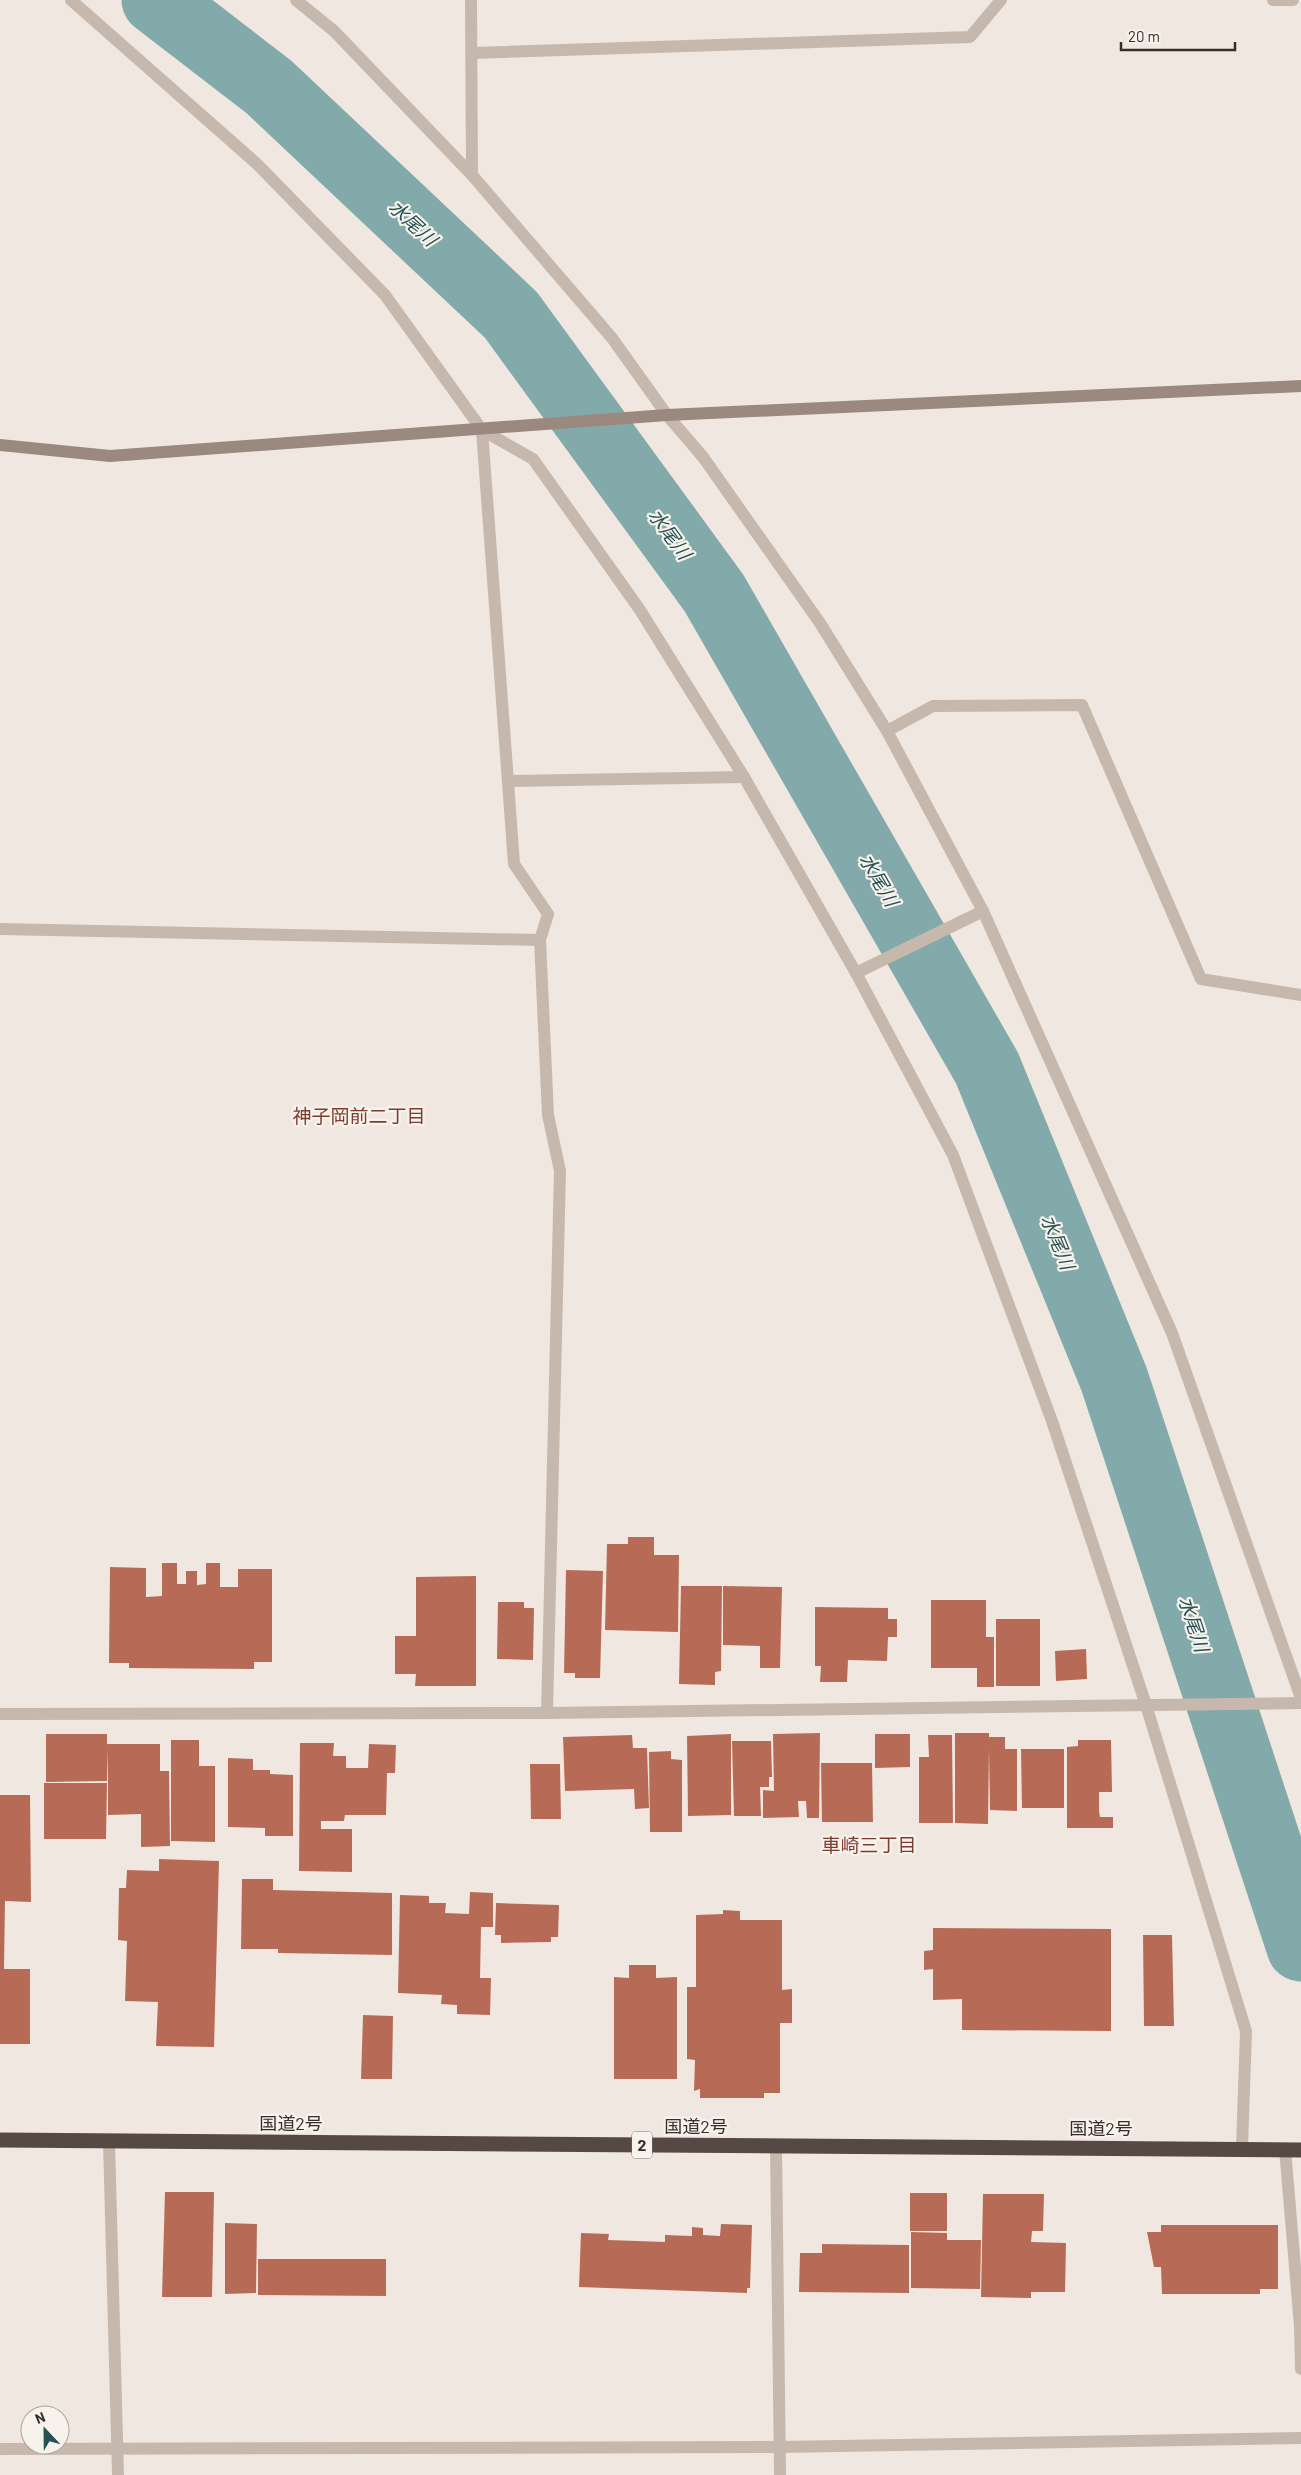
<svg xmlns="http://www.w3.org/2000/svg" width="1301" height="2475" font-family="Barlow,'Noto Sans JP',sans-serif">
<style>
.lines{fill:none;stroke-linecap:round;stroke-linejoin:round}
.river{stroke:#82aaaa;stroke-width:69}
.building{fill:#b76b57}
.street{stroke:#c7b8ad;stroke-width:12}
.secondary{stroke:#9b887f;stroke-width:12}
.highway{stroke:#564843;stroke-width:15}
.labels{text-anchor:middle;stroke-width:4.5;stroke-linejoin:round;paint-order:stroke}
.shield{fill:#f8f2ec;stroke:#706965;stroke-width:1}
.shield-label{font-size:16px;font-weight:bold;fill:#362e2b}
.street-label{font-size:18px;fill:#362e2b;stroke:#f8f2ec}
.water-label{font-size:19px;font-style:italic;fill:#255253;stroke:#f8f2ec}
.neighbourhood-label{font-size:19px;fill:#7c3d2e;stroke:#f8f2ec}
</style>
<rect width="100%" height="100%" fill="#f0e8e0"/>
<g class="lines">
<polyline class="river" points="156,0 269,87 511,315 714,593 987,1068 1114,1379 1301,1947"/>
</g>
<g class="building">
<polygon points="628,1537 654,1537 654,1555 679,1555 678,1632 605,1630 607,1544 628,1544"/>
<polygon points="162,1563 177,1563 177,1584 186,1584 186,1571 197,1571 197,1585 206,1584 206,1563 220,1563 220,1587 238,1587 238,1569 272,1569 272,1662 254,1662 254,1669 129,1668 129,1663 109,1663 110,1567 146,1568 146,1597 162,1596"/>
<polygon points="566,1570 603,1571 600,1678 575,1678 575,1673 564,1673"/>
<polygon points="476,1576 476,1686 415,1686 416,1674 395,1674 395,1636 416,1636 416,1577"/>
<polygon points="681,1586 722,1586 721,1671 715,1672 715,1685 679,1684"/>
<polygon points="723,1586 782,1587 780,1668 760,1668 760,1646 723,1645"/>
<polygon points="931,1600 986,1600 986,1637 994,1637 994,1687 977,1687 977,1668 931,1668"/>
<polygon points="498,1602 524,1602 524,1608 534,1608 533,1660 497,1659"/>
<polygon points="815,1607 888,1608 888,1619 897,1619 897,1637 888,1637 887,1661 848,1660 847,1682 820,1682 821,1666 815,1666"/>
<rect x="996" y="1619" width="44" height="67"/>
<polygon points="1086,1649 1087,1679 1056,1681 1055,1651"/>
<polygon points="820,1733 819,1818 807,1818 806,1801 798,1801 799,1817 763,1818 763,1790 774,1791 773,1734"/>
<polygon points="955,1733 989,1733 989,1737 1005,1737 1005,1749 1017,1749 1017,1811 990,1810 989,1748 988,1824 955,1823"/>
<polygon points="46,1734 107,1734 107,1744 160,1744 160,1771 169,1771 170,1846 141,1847 141,1814 108,1815 108,1748 107,1781 46,1782"/>
<polygon points="731,1734 731,1815 688,1816 687,1736"/>
<polygon points="875,1734 910,1734 910,1767 875,1768"/>
<polygon points="632,1735 633,1748 647,1748 649,1808 635,1809 634,1789 565,1791 563,1737"/>
<polygon points="928,1735 952,1735 953,1823 919,1823 919,1757 929,1757"/>
<polygon points="171,1740 199,1740 199,1766 215,1766 215,1842 171,1841"/>
<polygon points="1078,1740 1111,1740 1112,1792 1099,1792 1099,1811 1100,1817 1113,1817 1113,1828 1067,1828 1067,1747 1078,1746"/>
<polygon points="732,1741 771,1741 772,1777 769,1777 769,1787 760,1787 761,1816 734,1816"/>
<polygon points="300,1743 334,1743 333,1756 346,1756 346,1768 368,1768 369,1744 396,1745 395,1773 387,1773 386,1815 345,1815 344,1821 321,1821 321,1829 352,1829 352,1872 299,1871"/>
<polygon points="1021,1749 1064,1749 1064,1808 1022,1808"/>
<polygon points="671,1751 671,1759 682,1760 682,1832 650,1832 649,1752"/>
<polygon points="228,1758 253,1759 253,1770 270,1770 270,1774 293,1775 293,1836 265,1836 265,1828 228,1827"/>
<polygon points="821,1763 872,1763 873,1822 822,1822"/>
<polygon points="530,1764 560,1764 561,1819 531,1819"/>
<polygon points="44,1783 107,1783 106,1839 44,1839"/>
<polygon points="0,1795 30,1795 31,1902 5,1901 4,1969 30,1969 30,2044 0,2044"/>
<polygon points="159,1859 219,1861 214,2047 156,2046 158,2002 125,2001 127,1941 118,1940 119,1888 126,1888 127,1870 159,1871"/>
<polygon points="242,1879 273,1879 273,1890 392,1893 392,1955 278,1953 278,1949 241,1949"/>
<polygon points="470,1892 493,1893 493,1927 481,1927 480,1978 491,1978 490,2015 457,2014 457,2005 441,2004 442,1995 398,1993 400,1895 429,1896 429,1903 446,1903 445,1913 469,1914"/>
<polygon points="496,1903 559,1905 558,1937 551,1937 551,1942 501,1943 501,1935 495,1935"/>
<polygon points="723,1910 740,1911 740,1920 782,1920 782,1990 792,1989 792,2023 780,2023 780,2093 764,2093 764,2098 700,2098 700,2089 694,2091 695,2060 687,2059 687,1987 696,1987 696,1915 723,1914"/>
<polygon points="933,1928 1111,1929 1111,2031 962,2030 962,1999 933,2000 933,1969 924,1970 924,1951 933,1950"/>
<polygon points="1143,1935 1172,1935 1174,2026 1144,2026"/>
<polygon points="629,1965 656,1965 656,1978 677,1977 677,2079 614,2079 614,1977 629,1978"/>
<polygon points="363,2015 393,2016 392,2079 361,2079"/>
<polygon points="165,2192 214,2192 212,2297 162,2297"/>
<rect x="910" y="2193" width="37" height="38"/>
<polygon points="983,2194 1044,2194 1043,2231 1032,2231 1031,2242 1066,2243 1065,2292 1031,2292 1031,2298 981,2297"/>
<polygon points="225,2223 257,2224 256,2293 225,2294"/>
<polygon points="721,2224 752,2225 750,2288 747,2288 747,2293 579,2287 581,2233 609,2234 608,2240 665,2242 665,2235 692,2236 692,2227 703,2228 703,2235 720,2236"/>
<polygon points="1161,2225 1278,2225 1278,2289 1260,2289 1260,2294 1162,2294 1161,2267 1154,2267 1147,2232 1161,2232"/>
<polygon points="911,2232 947,2233 947,2240 981,2240 980,2289 911,2288"/>
<polygon points="822,2244 909,2245 909,2293 799,2292 800,2253 822,2253"/>
<polygon points="258,2259 386,2259 386,2296 258,2295"/>
</g>
<g class="lines">
<g class="street">
<polyline points="71,0 257,164 385,295 482,430 533,459 640,610 744,777 856,973 953,1155 1052,1421 1146,1705 1246,2031 1242,2148"/>
<polyline points="296,0 334,31 472,175 612,338 667,415 703,457 820,623 887,731 983,911 1172,1333 1301,1698"/>
<polyline points="471,0 472,175"/>
<polyline points="1273,0 1293,0"/>
<polyline points="472,53 970,37 1001,0"/>
<polyline points="482,430 514,864 548,914 540,940 548,1115 560,1171 547,1713"/>
<polyline points="887,731 933,706 1082,705 1201,979 1301,995"/>
<polyline points="510,781 744,777"/>
<polyline points="0,929 540,940"/>
<polyline points="856,973 983,911"/>
<polyline points="0,1714 547,1713 1301,1703"/>
<polyline points="109,2142 118,2475"/>
<polyline points="776,2146 780,2475"/>
<polyline points="1285,2149 1300,2326 1301,2369"/>
<polyline points="0,2449 780,2447 1301,2438"/>
</g>
<polyline class="secondary" points="0,445 110,456 667,415 1301,386"/>
<polyline class="highway" points="0,2140 1301,2150"/>
</g>
<g class="labels">
<rect class="shield" x="632" y="2131.5" width="20" height="27" rx="4"/>
<g class="shield-label">
<text x="642" y="2151">2</text>
</g>
<g class="street-label">
<text x="291" y="2130">国道2号</text>
<text x="696" y="2133">国道2号</text>
<text x="1101" y="2135">国道2号</text>
</g>
<g class="water-label">
<text transform="translate(413 223) rotate(43)" y="7">水尾川</text>
<text transform="translate(670 534) rotate(54)" y="7">水尾川</text>
<text transform="translate(879 880) rotate(60)" y="7">水尾川</text>
<text transform="translate(1058 1242) rotate(68)" y="7">水尾川</text>
<text transform="translate(1194 1624) rotate(72)" y="7">水尾川</text>
</g>
<g class="neighbourhood-label">
<text x="359" y="1123">神子岡前二丁目</text>
<text x="869" y="1852">車崎三丁目</text>
</g>
</g>
<g transform="translate(45 2430) rotate(338)"><circle r="24" fill="#f8f2ec" stroke="#aaa49f"/>
<path d="M0-4L9 19L0 12L-9 19Z" fill="#255253"/>
<text y="-8" font-size="14" font-weight="bold" text-anchor="middle" fill="#362e2b">N</text>
</g>
<path d="M1121 42v8h114v-8" fill="none" stroke="#362e2b" stroke-width="2.5"/>
<text x="1128" y="42" font-size="15" fill="#362e2b" stroke="#f8f2ec" stroke-width="4" paint-order="stroke">20 m</text>
</svg>
